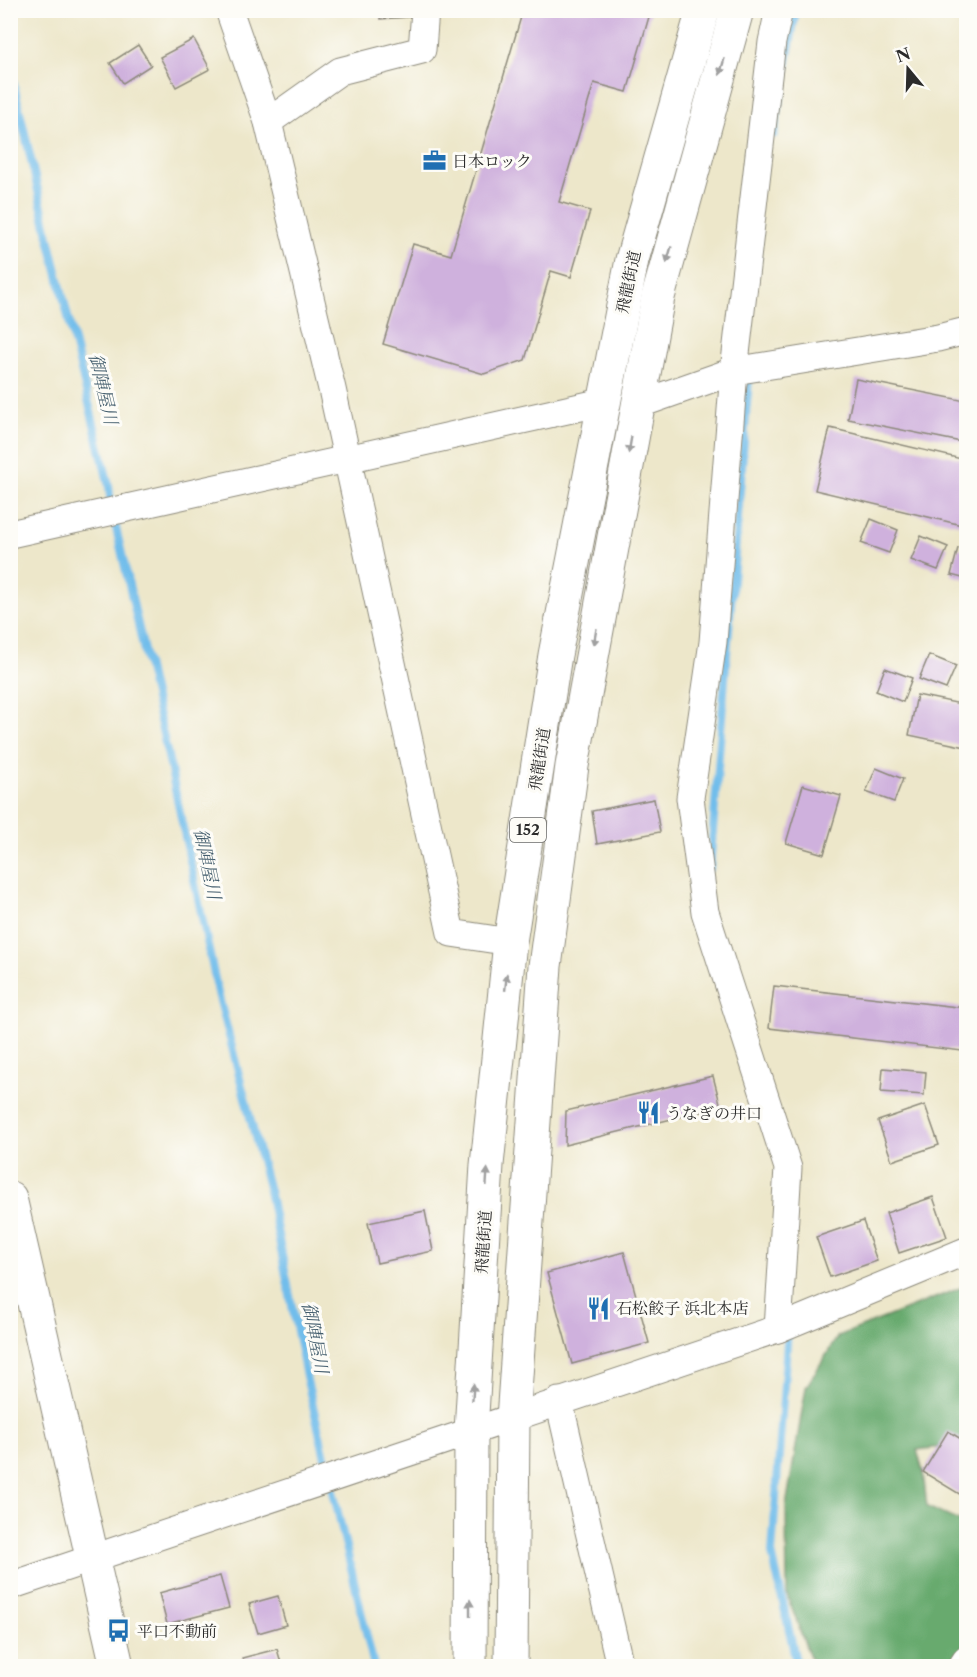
<svg xmlns="http://www.w3.org/2000/svg" width="977" height="1677" font-family="'Libre Caslon Text','Noto Serif JP',serif">
<style>
.forest{fill:#68aa6e;stroke:#4a6a4c;stroke-width:1.5}
.lines{fill:none;stroke-linecap:round;stroke-linejoin:round}
.stream{stroke:#71bdeb;stroke-width:8}
.building{fill:#cfb1dd}
.street-casing{stroke:#8c897a;stroke-width:29}
.secondary-casing{stroke:#8c897a;stroke-width:35}
.highway-casing{stroke:#8c897a;stroke-width:35}
.street{stroke:#fff;stroke-width:27}
.secondary{stroke:#fff;stroke-width:33}
.highway{stroke:#fff;stroke-width:33}
.oneway{fill:#a0a0a0}
.labels{text-anchor:middle;stroke-width:6;stroke-linejoin:round;paint-order:stroke}
.shield{fill:#fdfcf7;stroke:#6a6a68;stroke-width:1.5}
.shield-label{font-size:15px;font-weight:bold;fill:#2b2b2b}
.poi-label{font-size:16px;fill:#2b2b2b;stroke:#fdfcf7;text-anchor:start}
.street-label{font-size:16px;fill:#2b2b2b;stroke:#fdfcf7}
.water-label{font-size:18px;font-style:italic;fill:#445e6e;stroke:#fdfcf7}
</style>
<rect width="100%" height="100%" fill="#fdfcf7"/>
<filter id="ink" filterUnits="userSpaceOnUse"><feTurbulence type="fractalNoise" baseFrequency=".0167" numOctaves="2"/><feDisplacementMap in="SourceGraphic" scale="12" xChannelSelector="R" yChannelSelector="G"/><feConvolveMatrix kernelMatrix="1 2 1 2 8 2 1 2 1" color-interpolation-filters="sRGB"/></filter>
<filter id="wash" filterUnits="userSpaceOnUse"><feTurbulence type="fractalNoise" baseFrequency=".008" numOctaves="4" result="noise"/><feDisplacementMap in="SourceGraphic" scale="24" xChannelSelector="R" yChannelSelector="G"/><feGaussianBlur stdDeviation="1.35" result="paint"/><feColorMatrix in="noise" values="0 0 0 0 0 0 0 0 0 0 0 0 0 0 0 0 0 1.4 0 .05"/><feComposite in="paint" operator="in"/></filter>
<g filter="url(#wash)">
<rect width="100%" height="100%" fill="#ede7ca"/>
<polygon class="forest" points="963,1287 966,1291 966,1438 950,1446 917,1450 923,1472 927,1507 966,1524 966,1643 947,1666 813,1666 787,1595 786,1506 806,1387 838,1336"/>
<g class="lines">
<g class="stream">
<polyline points="10,68 47,230 109,486 111,506 168,756 218,993 270,1195 306,1376 374,1666"/>
<polyline points="774,134 796,10"/>
<polyline points="710,868 749,378"/>
<polyline points="788,1329 772,1553 797,1666"/>
</g>
</g>
<g id="blocks">
<g class="building">
<polygon points="380,10 409,10 410,17 380,19"/>
<polygon points="523,10 651,10 627,92 594,83 559,202 590,211 571,277 551,271 525,360 484,374 383,344 413,244 451,255"/>
<polygon points="194,39 210,69 176,87 160,57"/>
<polygon points="138,45 151,65 123,83 110,63"/>
<polygon points="856,379 966,401 966,443 848,419"/>
<polygon points="830,428 966,460 966,526 815,490"/>
<polygon points="871,519 898,530 889,553 861,543"/>
<polygon points="921,536 948,547 938,570 911,560"/>
<polygon points="958,548 966,550 966,579 951,575"/>
<polygon points="929,655 956,666 946,689 919,679"/>
<polygon points="885,668 912,678 903,702 876,691"/>
<polygon points="917,695 966,705 966,747 909,735"/>
<polygon points="876,768 903,779 894,802 866,792"/>
<polygon points="803,785 841,796 824,854 786,843"/>
<polygon points="654,799 660,832 597,844 592,811"/>
<polygon points="774,986 966,1008 962,1051 769,1028"/>
<polygon points="883,1068 926,1072 924,1095 881,1092"/>
<polygon points="713,1076 721,1107 565,1145 566,1111"/>
<polygon points="925,1105 939,1145 892,1161 878,1121"/>
<polygon points="933,1197 947,1237 899,1253 886,1213"/>
<polygon points="425,1211 433,1251 377,1263 368,1223"/>
<polygon points="863,1221 877,1261 830,1277 816,1237"/>
<polygon points="624,1252 649,1343 572,1364 547,1273"/>
<polygon points="948,1431 966,1442 966,1498 923,1472"/>
<polygon points="220,1576 229,1608 167,1624 159,1593"/>
<polygon points="278,1596 286,1625 258,1633 249,1604"/>
<polygon points="277,1649 282,1666 245,1666 242,1658"/>
</g>
</g>
</g>
<g filter="url(#ink)">
<use href="#blocks" fill-opacity="0" stroke="#8c897a" stroke-width="1.5"/>
<g class="lines">
<defs>
<g id="street">
<polyline points="229,10 268,122 332,389 451,933 510,942"/>
<polyline points="268,122 340,71 422,50 425,10"/>
<polyline points="637,405 734,371 938,338 966,331"/>
<polyline points="10,534 603,402"/>
<polyline points="778,1329 788,1168 705,912 690,798 713,642 734,371 772,42 779,10"/>
<polyline points="559,1401 620,1666"/>
<polyline points="10,1586 780,1328 966,1251"/>
<polyline points="962,1666 966,1660"/>
</g>
<polyline id="secondary" points="10,1198 117,1666"/>
<g id="highway">
<polyline points="470,1666 471,1431 487,1165 510,942 555,655 632,260 703,10"/>
<polyline points="511,1666 513,1419 545,966 572,766 658,297 737,10"/>
</g>
</defs>
<use href="#street" class="street-casing"/>
<use href="#secondary" class="secondary-casing"/>
<use href="#highway" class="highway-casing"/>
<use href="#street" class="street"/>
<use href="#secondary" class="secondary"/>
<use href="#highway" class="highway"/>
</g>
<defs><path id="oneway-solid" d="M-6-.8H1V-3.2L6.5 0L1 3.2V.8H-6Z" transform="scale(1.5)"/></defs>
<g class="oneway">
<use href="#oneway-solid" transform="translate(722 67) rotate(106)"/>
<use href="#oneway-solid" transform="translate(669 255) rotate(106)"/>
<use href="#oneway-solid" transform="translate(630 445) rotate(100)"/>
<use href="#oneway-solid" transform="translate(595 637) rotate(100)"/>
<use href="#oneway-solid" transform="translate(506 982) rotate(-84)"/>
<use href="#oneway-solid" transform="translate(487 1177) rotate(-86)"/>
<use href="#oneway-solid" transform="translate(473 1392) rotate(-86)"/>
<use href="#oneway-solid" transform="translate(470 1608) rotate(-90)"/>
</g>
</g>
<defs>
<symbol id="office-bare" viewBox="-9 -9 18 18"><path d="M-6-3h4V-5.5h4V-3h4V5H-6ZM-1-4.5V-3h2v-1.5ZM-6 0V1H6V0Z" fill="#1f6fb2" stroke="#fdfcf7" stroke-width="2.5" paint-order="stroke"/></symbol>
<symbol id="restaurant-bare" viewBox="-9 -9 18 18"><path d="M-5-6h1v4h1v-4h1v4h1v-4h1v5L-1.5 .5V6h-2V.5L-5-1ZM5-6V6H3V1.5H1.5Q1.5-4 5-6Z" fill="#1f6fb2" stroke="#fdfcf7" stroke-width="2.5" paint-order="stroke"/></symbol>
<symbol id="bus-bare" viewBox="-9 -9 18 18"><path d="M-5-6H5V4H4V6H2V4H-2V6H-4V4H-5ZM-3.5-4V0h7V-4ZM-3.5 1.2v1.5H-2V1.2ZM2 1.2v1.5H3.5V1.2Z" fill="#1f6fb2" stroke="#fdfcf7" stroke-width="2.5" paint-order="stroke"/></symbol>
</defs>
<g fill-rule="evenodd">
<use href="#office-bare" x="418" y="144" width="33" height="33"/>
<use href="#restaurant-bare" x="632" y="1096" width="33" height="33"/>
<use href="#restaurant-bare" x="582" y="1292" width="33" height="33"/>
<use href="#bus-bare" x="102" y="1614" width="33" height="33"/>
</g>
<g class="labels">
<rect class="shield" x="510" y="818" width="36" height="24" rx="4.5"/>
<g class="shield-label">
<text x="528" y="835">152</text>
</g>
<g class="poi-label">
<text x="452" y="167">日本ロック</text>
<text x="666" y="1119">うなぎの井口</text>
<text x="616" y="1314">石松餃子 浜北本店</text>
<text x="137" y="1637">平口不動前</text>
</g>
<g class="street-label">
<text transform="translate(628 282) rotate(-78)" y="6">飛龍街道</text>
<text transform="translate(539 759) rotate(-81)" y="6">飛龍街道</text>
<text transform="translate(483 1242) rotate(-86)" y="6">飛龍街道</text>
</g>
<g class="water-label">
<text transform="translate(103 389) rotate(77)" y="6">御陣屋川</text>
<text transform="translate(207 864) rotate(78)" y="6">御陣屋川</text>
<text transform="translate(315 1338) rotate(79)" y="6">御陣屋川</text>
</g>
</g>
<rect width="977" height="1677" fill="none" stroke="#fdfcf7" stroke-width="36"/>
<g transform="translate(908 69) rotate(341)" stroke="#fdfcf7" stroke-width="4.5" paint-order="stroke">
<path d="M0-4.5L10 22L0 15L-10 22Z" fill="#2b2b2b"/>
<text y="-9" font-size="16" font-weight="bold" text-anchor="middle" fill="#2b2b2b">N</text>
</g>
</svg>
